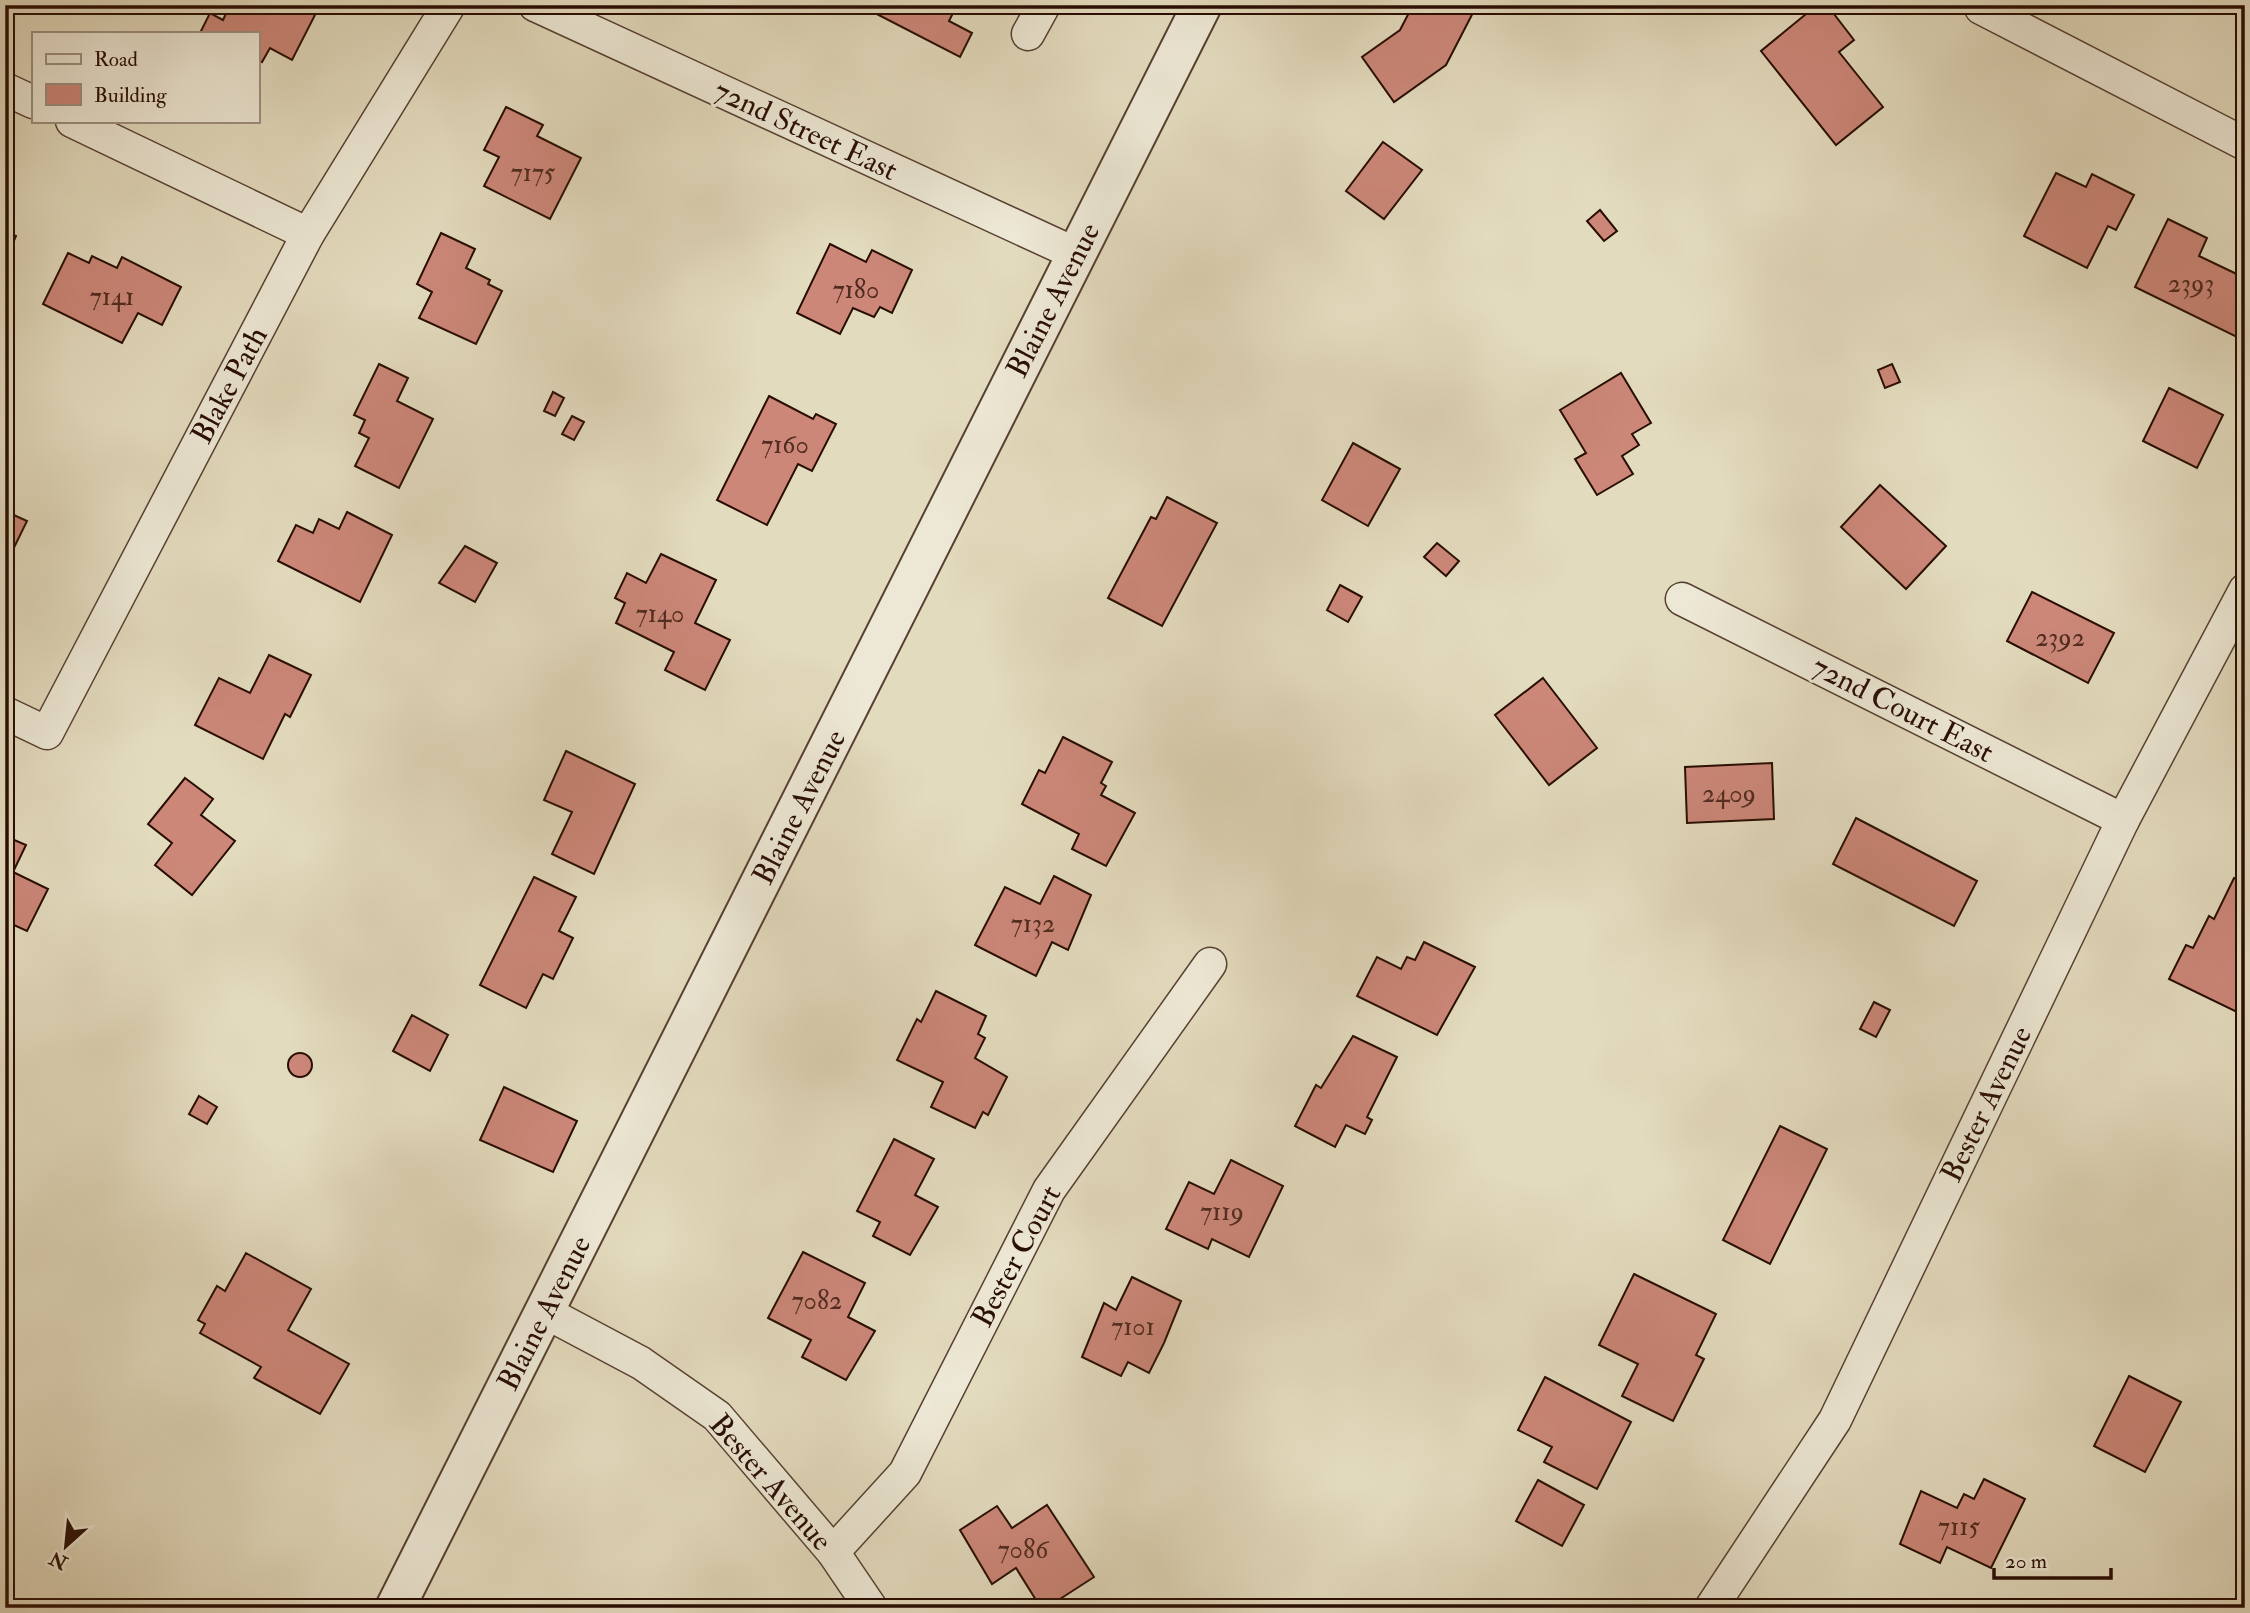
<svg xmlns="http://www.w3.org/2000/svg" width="2250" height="1613" font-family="'IM FELL Double Pica',serif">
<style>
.building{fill:#cc8779;stroke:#280d03;stroke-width:2}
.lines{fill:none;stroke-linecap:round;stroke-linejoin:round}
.minor-casing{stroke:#574032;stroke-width:35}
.tertiary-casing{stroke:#574032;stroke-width:42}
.minor{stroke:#ede8d5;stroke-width:32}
.tertiary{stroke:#ede8d5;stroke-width:38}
.labels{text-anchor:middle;stroke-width:6;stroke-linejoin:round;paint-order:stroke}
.number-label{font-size:26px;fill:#512c20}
.street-label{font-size:30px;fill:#280d03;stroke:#ede8d5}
</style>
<rect width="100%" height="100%" fill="#e3dbbe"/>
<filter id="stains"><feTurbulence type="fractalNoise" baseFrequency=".00286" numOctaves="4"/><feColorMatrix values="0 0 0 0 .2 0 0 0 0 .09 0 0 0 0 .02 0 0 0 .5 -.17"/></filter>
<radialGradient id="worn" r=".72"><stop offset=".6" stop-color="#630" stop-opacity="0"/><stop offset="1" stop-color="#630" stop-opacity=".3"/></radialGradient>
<g class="building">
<polygon points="230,5 296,5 315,15 292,60 270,48 262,62 257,59 257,33 200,33 210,13 223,20"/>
<polygon points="869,5 957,5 949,21 972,33 960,57 867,9"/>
<polygon points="1413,5 1477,5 1446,65 1394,102 1362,57 1400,30"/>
<polygon points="1817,5 1827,5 1854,40 1839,52 1883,107 1836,145 1761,51"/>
<polygon points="506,107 543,125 537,136 581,158 550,219 484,186 499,157 484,150"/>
<polygon points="1383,142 1422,170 1384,219 1346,191"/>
<polygon points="2056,173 2086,187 2092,174 2134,195 2116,230 2108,226 2087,268 2024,236"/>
<polygon points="1600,210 1617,231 1604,241 1587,221"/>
<polygon points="2168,219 2207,238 2199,256 2245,278 2245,336 2243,340 2135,287"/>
<polygon points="5,231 16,236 5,262"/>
<polygon points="441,233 475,249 466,268 490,280 488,284 502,291 476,344 419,318 432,292 417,284"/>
<polygon points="830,244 866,262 872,250 912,270 892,313 880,307 874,317 853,308 840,334 797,313"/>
<polygon points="68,253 89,263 92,256 117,268 122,257 181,287 162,325 138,313 122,343 43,304"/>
<polygon points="379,364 408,378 397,401 433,419 399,488 355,466 369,438 359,433 365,420 354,415"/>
<polygon points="1892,364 1900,382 1885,388 1878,370"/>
<polygon points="1621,373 1651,423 1632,434 1639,445 1622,456 1633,474 1597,495 1575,459 1586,453 1560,410"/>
<polygon points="2169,388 2223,415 2197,468 2143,441"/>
<polygon points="553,392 564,398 555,416 544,411"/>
<polygon points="769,396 813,419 816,414 836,424 812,471 798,464 767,525 717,500"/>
<polygon points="572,416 584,422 574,440 562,434"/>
<polygon points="1353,443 1400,469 1368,526 1322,500"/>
<polygon points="1880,485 1946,546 1906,589 1841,527"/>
<polygon points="1167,497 1217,523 1162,626 1108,598 1151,517 1156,519"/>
<polygon points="5,511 27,521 5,566"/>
<polygon points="347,512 392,535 360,602 278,561 296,525 313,533 319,519 339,529"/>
<polygon points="1437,543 1459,561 1446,576 1424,557"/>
<polygon points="465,546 497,563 475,602 439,583"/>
<polygon points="661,554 716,580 695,623 730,640 705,690 665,670 674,652 616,623 625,603 615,598 627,573 646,583"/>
<polygon points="1340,585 1362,597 1348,622 1327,610"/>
<polygon points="2032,592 2114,633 2088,683 2007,641"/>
<polygon points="269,655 311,675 290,717 285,714 263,759 195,725 219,678 250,693"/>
<polygon points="1543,678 1597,748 1549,785 1495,715"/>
<polygon points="1063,737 1112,762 1101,783 1106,786 1101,795 1135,813 1106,866 1072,849 1079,834 1022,804 1039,770 1045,773"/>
<polygon points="566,751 635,784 594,874 552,854 572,812 544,800"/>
<polygon points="1772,763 1774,819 1687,823 1685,767"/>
<polygon points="185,778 213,799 201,815 235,841 192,895 155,865 172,843 148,824"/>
<polygon points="1856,818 1977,881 1954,926 1833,864"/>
<polygon points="5,836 26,845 13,872 48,889 27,931 14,925 7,940 5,939"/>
<polygon points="1054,876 1091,895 1068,950 1052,942 1036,976 975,945 1005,887 1040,904"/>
<polygon points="534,877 576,897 559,931 573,938 553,979 543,974 526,1008 480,985"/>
<polygon points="2234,878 2245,883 2245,1006 2241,1014 2169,979 2186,945 2193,948 2209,916 2214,919"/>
<polygon points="1424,942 1475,967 1437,1035 1357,996 1377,957 1401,969 1407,957 1415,960"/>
<polygon points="936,991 986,1016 978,1034 985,1038 975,1058 1007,1077 988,1115 983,1112 975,1128 931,1107 943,1082 897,1060 917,1019 921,1022"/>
<polygon points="1874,1002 1890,1010 1876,1037 1860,1029"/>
<polygon points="412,1015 448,1035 430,1071 393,1051"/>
<polygon points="1353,1036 1397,1057 1367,1117 1372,1120 1365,1134 1346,1125 1335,1147 1295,1126 1316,1085 1321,1088"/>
<circle cx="300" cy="1065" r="12"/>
<polygon points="504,1087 577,1121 553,1172 480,1140"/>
<polygon points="199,1096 217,1107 207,1124 189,1114"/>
<polygon points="1780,1126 1827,1149 1770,1264 1723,1240"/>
<polygon points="894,1139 934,1159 915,1195 938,1207 910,1255 873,1236 880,1222 857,1211"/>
<polygon points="1231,1160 1283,1186 1249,1257 1212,1239 1208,1249 1166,1229 1189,1182 1214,1194"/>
<polygon points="803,1252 865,1283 848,1317 875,1331 846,1380 802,1357 811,1340 768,1318"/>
<polygon points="246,1253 311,1289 288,1330 349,1364 320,1414 254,1378 261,1367 200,1333 205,1324 198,1320 217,1286 225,1291"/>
<polygon points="1634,1274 1716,1314 1696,1355 1704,1359 1673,1421 1622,1396 1638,1364 1599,1345"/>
<polygon points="1132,1277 1181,1301 1164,1343 1149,1373 1128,1362 1121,1376 1082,1357 1104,1303 1116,1310"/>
<polygon points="2129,1376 2181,1402 2145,1472 2094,1446"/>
<polygon points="1545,1377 1631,1422 1597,1489 1544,1462 1552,1447 1518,1430"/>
<polygon points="1984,1479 2025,1499 1991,1568 1947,1547 1940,1563 1900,1544 1921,1491 1957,1508 1964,1494 1974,1499"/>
<polygon points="1538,1480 1584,1505 1562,1546 1516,1521"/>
<polygon points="1047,1505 1094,1577 1046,1608 1041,1608 1016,1568 992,1584 960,1530 997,1506 1012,1528"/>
</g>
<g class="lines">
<defs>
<g id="minor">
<polyline points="535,5 1076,254"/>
<polyline points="1981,8 2245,144"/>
<polyline points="1028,34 1044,5"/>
<polyline points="5,89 33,102"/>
<polyline points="72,121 308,234"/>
<polyline points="1682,599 2123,820"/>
<polyline points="5,713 47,733 308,234 449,5"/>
<polyline points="545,1312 641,1363 717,1416 833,1552 871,1608"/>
<polyline points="833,1552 905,1473 1049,1190 1210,964"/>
<polyline points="1711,1608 1835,1420 2123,820 2245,590"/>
</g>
<polyline id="tertiary" points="395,1608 1202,5"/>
</defs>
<use href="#minor" class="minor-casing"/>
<use href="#tertiary" class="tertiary-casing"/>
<use href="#minor" class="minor"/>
<use href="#tertiary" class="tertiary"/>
</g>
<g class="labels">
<g class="number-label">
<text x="533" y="181">7175</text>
<text x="2191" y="292">2393</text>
<text x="856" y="298">7180</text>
<text x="112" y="305">7141</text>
<text x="785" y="453">7160</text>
<text x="660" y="622">7140</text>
<text x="2060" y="646">2392</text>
<text x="1729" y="802">2409</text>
<text x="1033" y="932">7132</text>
<text x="1222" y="1220">7119</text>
<text x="817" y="1309">7082</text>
<text x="1133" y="1335">7101</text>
<text x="1959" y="1535">7115</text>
<text x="1023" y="1558">7086</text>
</g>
<g class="street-label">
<text transform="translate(806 130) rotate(25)" y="10">72nd Street East</text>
<text transform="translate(1053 300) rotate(-63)" y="10">Blaine Avenue</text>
<text transform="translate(229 385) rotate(-62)" y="10">Blake Path</text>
<text transform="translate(1903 709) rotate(27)" y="10">72nd Court East</text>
<text transform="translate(799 807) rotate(-63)" y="10">Blaine Avenue</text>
<text transform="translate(1986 1104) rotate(-64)" y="10">Bester Avenue</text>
<text transform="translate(1016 1256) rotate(-62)" y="10">Bester Court</text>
<text transform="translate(544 1313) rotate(-63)" y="10">Blaine Avenue</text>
<text transform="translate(771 1482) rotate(49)" y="10">Bester Avenue</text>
</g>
</g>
<rect width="2250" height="1613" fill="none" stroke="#e3dbbe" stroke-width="28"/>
<rect x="7" y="7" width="2236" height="1599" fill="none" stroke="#280d03" stroke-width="3.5"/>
<rect x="14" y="14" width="2222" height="1585" fill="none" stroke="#280d03" stroke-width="2"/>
<rect x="32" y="32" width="228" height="91" fill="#ede8d5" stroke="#9e9081" stroke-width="2"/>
<rect x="46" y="54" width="35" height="10" fill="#ede8d5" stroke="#9e9081" stroke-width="2"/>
<text x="94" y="66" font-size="21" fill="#280d03">Road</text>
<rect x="46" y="84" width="35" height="21" fill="#cc8779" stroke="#9e9081" stroke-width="2"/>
<text x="94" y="102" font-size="21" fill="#280d03">Building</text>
<g transform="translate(66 1546) rotate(207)" stroke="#ede8d5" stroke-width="5" paint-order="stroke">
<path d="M0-5L12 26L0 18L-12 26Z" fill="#280d03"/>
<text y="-10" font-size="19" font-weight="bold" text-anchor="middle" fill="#280d03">N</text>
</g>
<path d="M1994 1568v10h117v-10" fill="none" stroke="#280d03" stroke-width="3.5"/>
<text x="2005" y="1568" font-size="21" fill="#280d03" stroke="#ede8d5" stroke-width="5" paint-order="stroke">20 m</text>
<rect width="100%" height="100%" filter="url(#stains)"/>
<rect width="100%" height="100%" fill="url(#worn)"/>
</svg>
